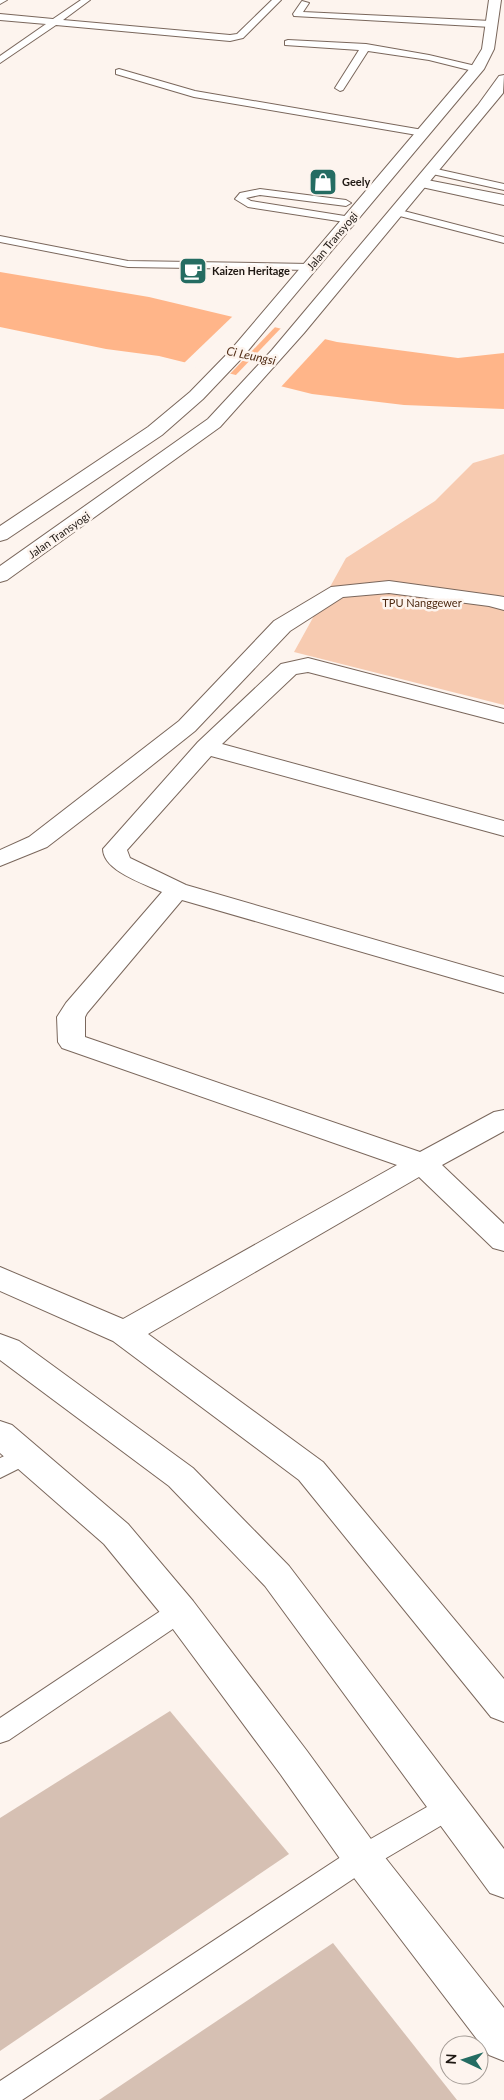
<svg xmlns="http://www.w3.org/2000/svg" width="504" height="2100" font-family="Lato,sans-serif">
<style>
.green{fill:#f7cbb1}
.water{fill:#ffb589}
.pier{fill:#fdf4ee}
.building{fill:#d6c0b3}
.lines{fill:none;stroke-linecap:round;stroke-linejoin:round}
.service-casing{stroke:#7a675c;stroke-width:2}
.minor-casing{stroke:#7a675c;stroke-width:2}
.trunk-casing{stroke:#7a675c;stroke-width:2}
.service{fill:#fff;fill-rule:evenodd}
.minor{fill:#fff;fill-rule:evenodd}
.trunk{fill:#fff;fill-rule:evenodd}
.labels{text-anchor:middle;stroke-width:5;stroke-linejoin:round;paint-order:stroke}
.far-poi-label{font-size:11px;font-weight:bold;fill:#1f1813;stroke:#fdf4ee;text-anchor:start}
.far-street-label{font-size:11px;fill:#1f1813;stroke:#fdf4ee}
.far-park-label{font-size:11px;fill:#4e2a12;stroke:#fdf4ee}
.far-water-label{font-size:12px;font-style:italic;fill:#522e17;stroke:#fdf4ee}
</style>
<rect width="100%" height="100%" fill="#fdf4ee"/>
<polygon class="green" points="504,454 504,705 294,652 346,558 435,501 473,463"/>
<polygon class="water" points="0,272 149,297 337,342 458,358 504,353 504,409 404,405 312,394 159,356 106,349 0,327"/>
<g class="pier">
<polygon points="234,315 277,325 228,376 183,364"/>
<polygon points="283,326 327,337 280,388 234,377"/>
</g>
<g class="building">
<polygon points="170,1711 289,1854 0,2051 0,1818"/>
<polygon points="333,1943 457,2100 99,2100"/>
</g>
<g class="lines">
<defs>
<g id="service">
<polygon points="0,0 7,0 0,4"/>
<polygon points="81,0 90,0 63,20 230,35 237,34 272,0 281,0 243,38 230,41 56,25 0,63 0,56 46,24 0,20 0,14 53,19"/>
<polygon points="302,1 309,3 303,12 491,21 495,24 491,27 294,16 293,14"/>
<polygon points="288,40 366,44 429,55 480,67 481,69 477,72 429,60 368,51 343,90 340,91 335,88 359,50 285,45 285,41"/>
<polygon points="119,69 195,91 423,130 428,133 423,136 194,97 116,74 116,70"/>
<polygon points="432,168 504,184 504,190 428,173 427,171"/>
<polygon points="260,189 346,200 351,203 346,206 260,195 246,198 251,201 351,217 356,220 351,223 248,207 235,199 240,193"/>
<polygon points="396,209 504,237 504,243 392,214 391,212"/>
<polygon points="0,236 128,261 310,264 315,267 310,270 128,267 0,242"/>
<polygon points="26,1446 34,1449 37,1455 34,1461 0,1478 0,1458"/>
<polygon points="180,1601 189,1604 192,1611 189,1618 9,1740 0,1743 0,1718 171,1604"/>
<polygon points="450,1795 459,1799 463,1807 459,1815 371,1867 22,2100 0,2100 0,2081 353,1849 441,1799"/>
</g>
<g id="minor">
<polygon points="422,179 504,195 504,205 417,186 415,183 417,180"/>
<polygon points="389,581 498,596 504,597 504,610 489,606 389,593 343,597 290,631 195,731 116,794 47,847 0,866 0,850 29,837 179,721 274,621 331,587"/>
<path d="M 308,658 L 504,709 L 504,723 L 308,672 L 296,674 L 222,744 L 504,821 L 504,836 L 211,756 L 127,850 L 130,858 L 186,885 L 504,977 L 504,993 L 182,900 L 87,1013 L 85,1017 L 85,1037 L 420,1152 L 494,1112 L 504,1110 L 504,1131 L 442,1165 L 504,1224 L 504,1251 L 493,1248 L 419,1177 L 148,1334 L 323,1462 L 504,1679 L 504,1722 L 491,1717 L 299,1480 L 113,1341 L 0,1291 L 0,1267 L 123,1319 L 397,1165 L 62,1048 L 58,1042 L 57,1017 L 66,1003 L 162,892 C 145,884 103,871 103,849 L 198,742 L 281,664 Z"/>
<polygon points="0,1334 19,1341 193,1468 289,1566 504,1849 504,1898 490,1893 265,1586 169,1486 0,1360"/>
<polygon points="0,1421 12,1425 128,1524 193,1601 307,1751 376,1846 504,2008 504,2061 489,2055 348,1870 281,1775 167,1621 104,1544 0,1453"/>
</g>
<g id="trunk">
<polygon points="489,0 501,0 494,49 484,69 241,359 203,399 162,435 7,539 0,541 0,526 148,427 190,392 229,352 471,67 482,49"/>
<polygon points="504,75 503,93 304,333 220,427 7,580 0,582 0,566 208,419 272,350 478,105 499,76"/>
</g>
</defs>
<use href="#service" class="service-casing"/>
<use href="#minor" class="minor-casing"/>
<use href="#trunk" class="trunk-casing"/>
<use href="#service" class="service"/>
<use href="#minor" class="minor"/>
<use href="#trunk" class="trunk"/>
</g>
<defs>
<symbol id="shop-square" viewBox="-11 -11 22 22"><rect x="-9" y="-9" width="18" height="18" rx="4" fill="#246c62" stroke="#fdf4ee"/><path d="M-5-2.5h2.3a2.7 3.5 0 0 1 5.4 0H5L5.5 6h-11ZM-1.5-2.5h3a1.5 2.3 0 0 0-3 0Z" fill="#fff"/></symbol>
<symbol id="cafe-square" viewBox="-11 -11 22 22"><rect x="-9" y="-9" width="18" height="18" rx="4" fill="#246c62" stroke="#fdf4ee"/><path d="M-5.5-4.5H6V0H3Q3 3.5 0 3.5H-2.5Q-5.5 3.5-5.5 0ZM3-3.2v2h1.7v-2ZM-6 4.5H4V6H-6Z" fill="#fff"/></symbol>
</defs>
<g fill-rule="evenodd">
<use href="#shop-square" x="307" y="166" width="32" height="32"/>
<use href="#cafe-square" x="177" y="255" width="32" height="32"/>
</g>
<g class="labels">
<g class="far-poi-label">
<text x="342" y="186">Geely</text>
<text x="212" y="275">Kaizen Heritage</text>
</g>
<g class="far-street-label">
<text transform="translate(332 241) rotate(-50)" y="4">Jalan Transyogi</text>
<text transform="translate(59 535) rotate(-35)" y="4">Jalan Transyogi</text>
</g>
<g class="far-park-label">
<text x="422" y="607">TPU Nanggewer</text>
</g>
<g class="far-water-label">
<text transform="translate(251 356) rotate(12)" y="4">Ci Leungsi</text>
</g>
</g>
<g transform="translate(464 2060) rotate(274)"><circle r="24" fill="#fdf4ee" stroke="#a49c96"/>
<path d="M0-4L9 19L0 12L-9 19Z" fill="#246c62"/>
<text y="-8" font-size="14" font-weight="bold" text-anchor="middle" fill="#1f1813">N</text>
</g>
</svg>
